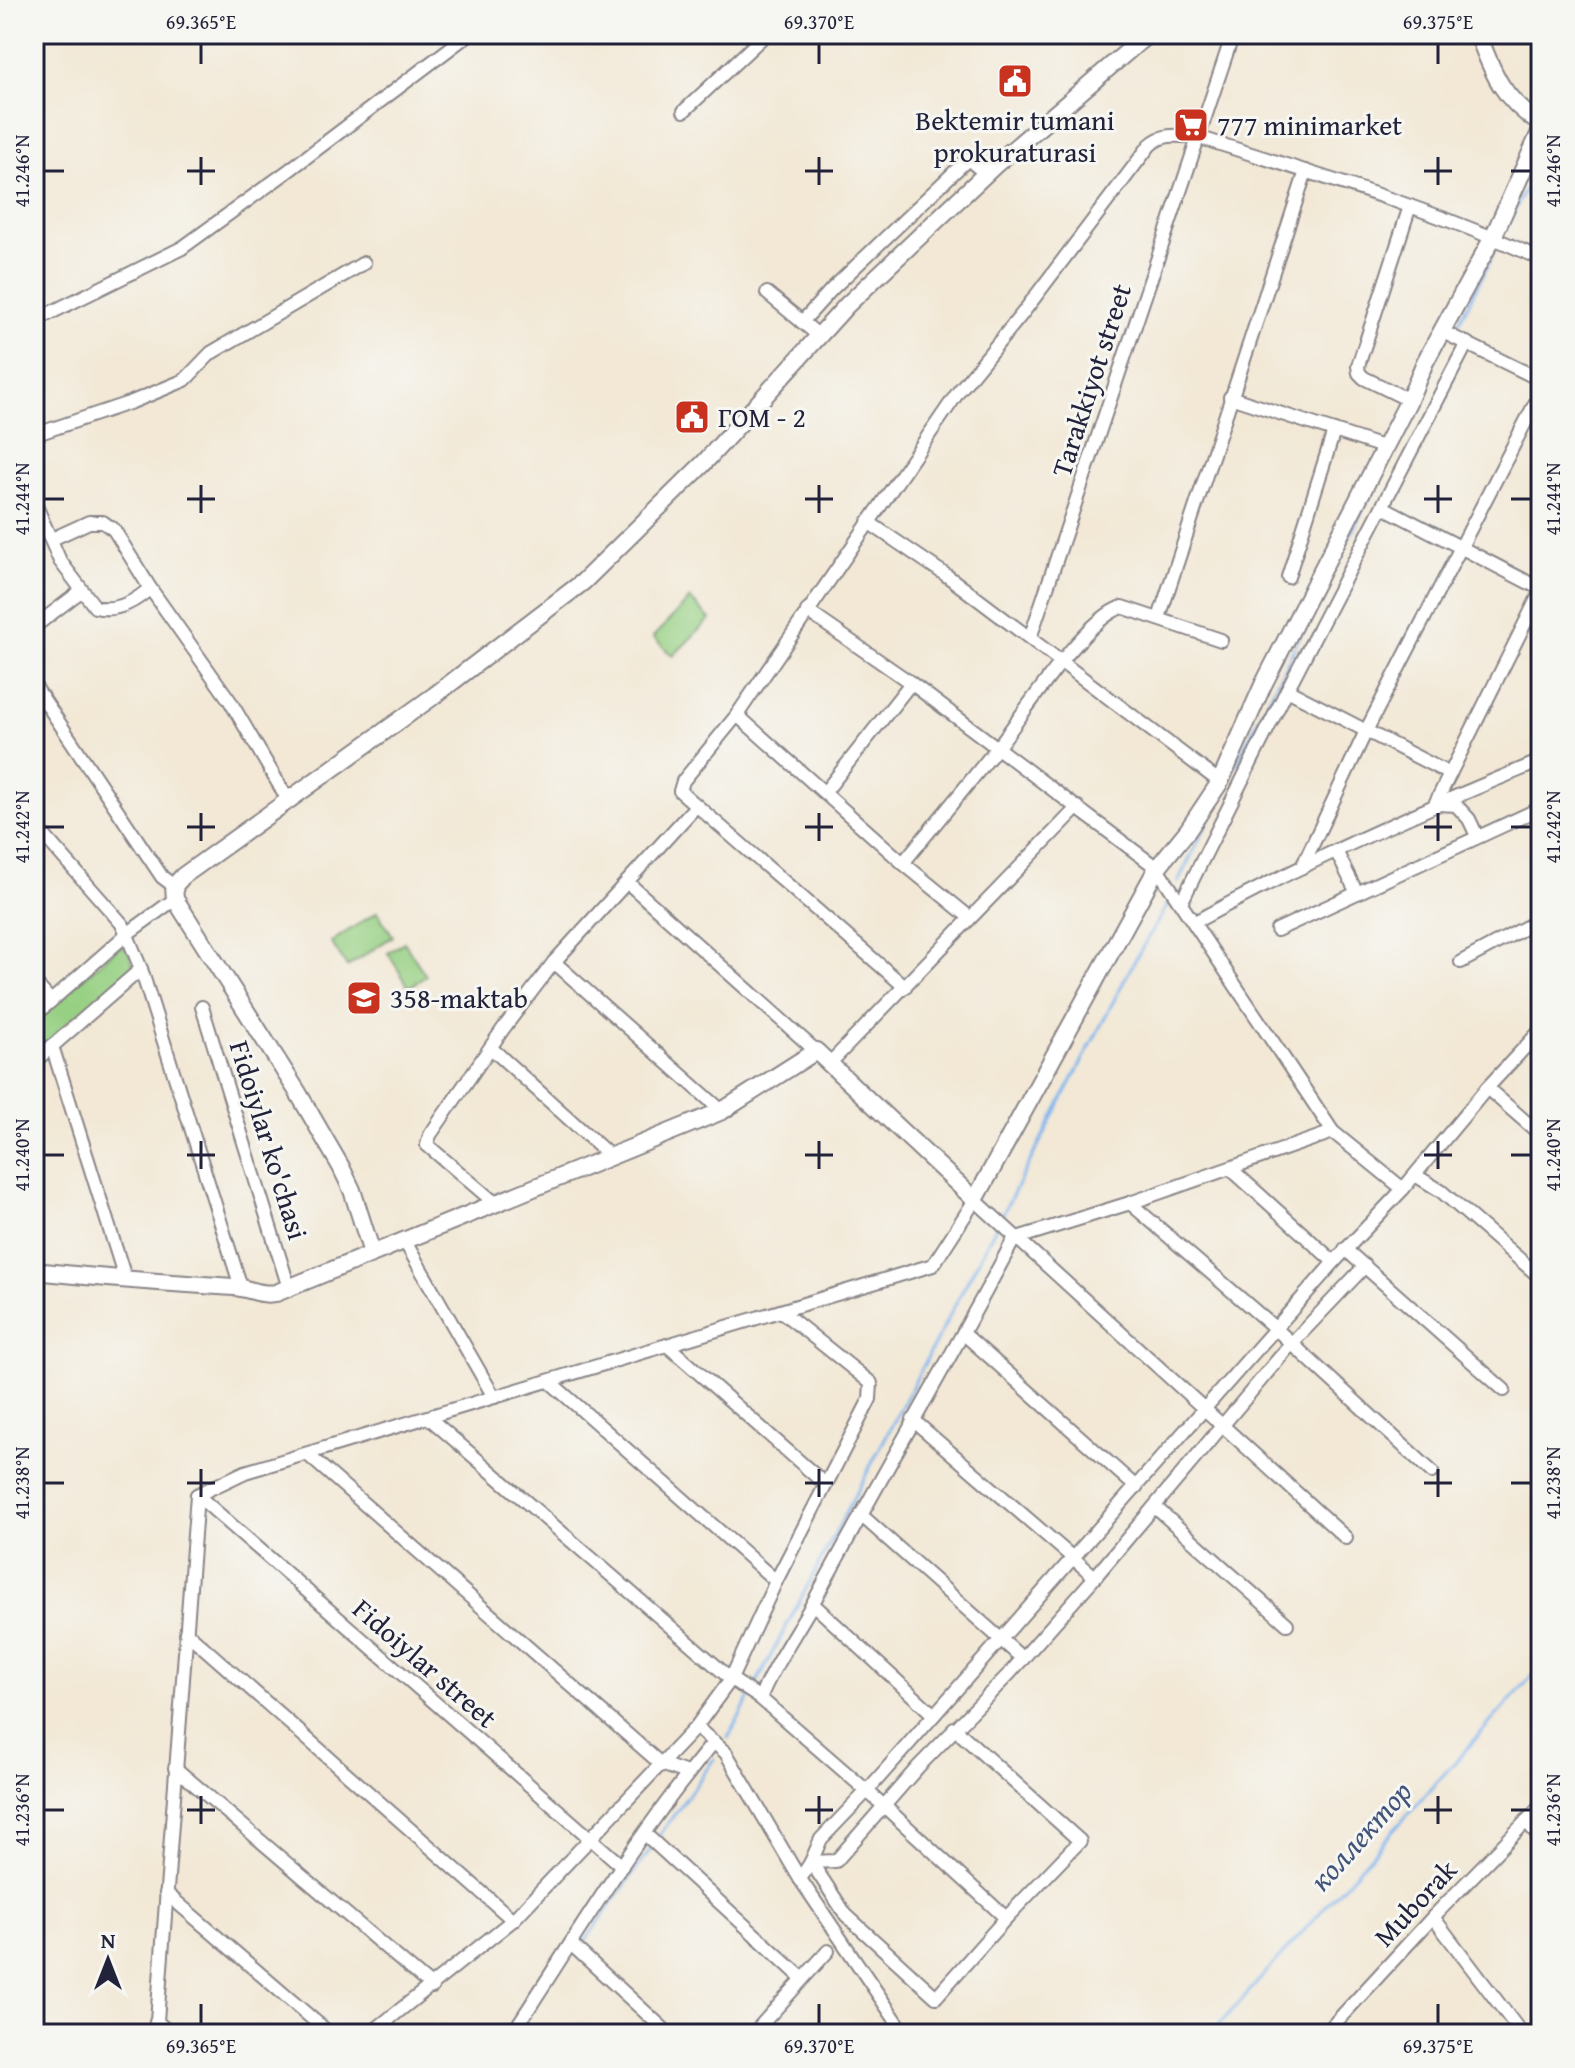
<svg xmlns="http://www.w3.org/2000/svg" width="1575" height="2068" font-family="'Gentium Book Plus',serif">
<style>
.green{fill:#97d083;stroke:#5c795f;stroke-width:2}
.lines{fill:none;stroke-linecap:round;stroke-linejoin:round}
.stream{stroke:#80b5ee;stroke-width:3}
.street-casing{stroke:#8a8588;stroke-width:16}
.secondary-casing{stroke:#8a8588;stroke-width:20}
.street{stroke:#fff;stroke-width:12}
.secondary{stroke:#fff;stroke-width:16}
.ticks{fill:none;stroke:#22223b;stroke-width:3}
.labels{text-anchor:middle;stroke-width:6;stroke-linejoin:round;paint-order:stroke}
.poi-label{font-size:28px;fill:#22223b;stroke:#f6f6f2;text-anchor:start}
.street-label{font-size:28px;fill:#22223b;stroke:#f6f6f2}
.water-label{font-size:30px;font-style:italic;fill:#43557a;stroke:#f6f6f2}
.neatline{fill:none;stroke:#22223b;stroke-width:3}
.ticks-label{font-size:20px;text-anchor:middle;fill:#22223b}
</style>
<rect width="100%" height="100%" fill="#f6f6f2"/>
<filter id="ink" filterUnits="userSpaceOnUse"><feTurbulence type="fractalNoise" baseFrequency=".0125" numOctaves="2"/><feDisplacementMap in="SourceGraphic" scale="16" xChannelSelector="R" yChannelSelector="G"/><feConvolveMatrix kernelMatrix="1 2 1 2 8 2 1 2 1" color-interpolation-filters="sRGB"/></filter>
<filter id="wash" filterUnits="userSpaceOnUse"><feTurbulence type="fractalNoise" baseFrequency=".006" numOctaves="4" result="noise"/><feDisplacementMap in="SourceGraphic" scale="32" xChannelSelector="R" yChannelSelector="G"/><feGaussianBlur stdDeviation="1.8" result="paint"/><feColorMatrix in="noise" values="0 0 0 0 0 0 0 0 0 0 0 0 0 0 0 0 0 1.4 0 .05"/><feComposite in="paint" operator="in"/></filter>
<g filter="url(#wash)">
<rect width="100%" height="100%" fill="#f2e8d5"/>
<g class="green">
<polygon points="690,599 710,619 673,656 653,637"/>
<polygon points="377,912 393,936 347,967 331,942"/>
<polygon points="404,942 426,976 409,987 388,953"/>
<polygon points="126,946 135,969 34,1057 34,1021 117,948"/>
</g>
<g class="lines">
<g class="stream">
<polyline points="1505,230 1541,158"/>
<polyline points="1456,328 1493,254"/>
<polyline points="1236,765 1427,381"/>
<polyline points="1178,882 1224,789"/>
<polyline points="1001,1217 1135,960 1171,899"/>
<polyline points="754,1688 998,1223"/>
<polyline points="728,1738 751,1695"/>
<polyline points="659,1836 714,1759"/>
<polyline points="581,1947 650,1850"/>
<polyline points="1211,2034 1541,1666"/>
</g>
</g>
</g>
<g filter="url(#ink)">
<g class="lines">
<defs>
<g id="street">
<polyline points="684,111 766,34"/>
<polyline points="767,293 818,335"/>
<polyline points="34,321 182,248 288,171 469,34"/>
<polyline points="802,322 832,289 968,159 986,174"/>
<polyline points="1443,332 1541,380"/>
<polyline points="1230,397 1383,447"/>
<polyline points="1409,400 1364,378 1359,373 1358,366 1410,206"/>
<polyline points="34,435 132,402 185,380 211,353 364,263"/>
<path d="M 34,501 L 60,561 L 95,607 C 116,612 134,603 150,588"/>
<polyline points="1383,507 1541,589"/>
<polyline points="868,522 946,575 1220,782"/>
<polyline points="52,539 89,522 103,522 114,530 150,588 230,701 288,800"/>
<polyline points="1288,577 1334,431"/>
<polyline points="807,611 911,683 1157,868 1333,1132 1403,1189"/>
<polyline points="1159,618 1306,171"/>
<polyline points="34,627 81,591"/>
<polyline points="1030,638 1233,34"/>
<polyline points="34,685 162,877 174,886"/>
<polyline points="1287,690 1450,774"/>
<polyline points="737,715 903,863 969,917"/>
<polyline points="825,792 911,683"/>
<polyline points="1435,804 1541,591"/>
<polyline points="1438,804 1456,805 1469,819 1477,836"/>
<polyline points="34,824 123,925 141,969 241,1287"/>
<polyline points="1336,851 1357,893 1541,808"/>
<path d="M 903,863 C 934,825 966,787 997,748 C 1023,715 1084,619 1122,607 L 1221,640"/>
<polyline points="1302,867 1366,731 1541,392"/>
<polyline points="627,882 816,1051"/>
<polyline points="1181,903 1287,690 1467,343"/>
<path d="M 1195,922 C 1307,861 1423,809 1541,761"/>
<polyline points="1277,930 1357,893"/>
<polyline points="554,962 722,1111"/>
<polyline points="1461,962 1541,919"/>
<polyline points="34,982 51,1001"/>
<path d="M 905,987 L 680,791 L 683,781 L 737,715 L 959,391 L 1022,314 L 1150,145 C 1164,132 1180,136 1198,137 C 1313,174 1431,208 1541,259"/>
<polyline points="202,1007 289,1288"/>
<polyline points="34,1016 127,934 175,899"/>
<polyline points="52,1046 126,1281"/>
<polyline points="491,1048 610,1156"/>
<polyline points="34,1062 141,969"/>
<polyline points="830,1063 1078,807"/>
<polyline points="1487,1088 1541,1135"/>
<polyline points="1231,1169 1334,1262"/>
<polyline points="1415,1175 1441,1191 1541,1278"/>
<polyline points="495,1203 427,1145 430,1135 503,1029 554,962 696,806"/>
<polyline points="1130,1203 1276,1329 1432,1472"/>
<polyline points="404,1240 494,1397"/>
<polyline points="1345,1249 1504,1390"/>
<polyline points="964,1334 1136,1487"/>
<polyline points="667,1345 825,1484"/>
<polyline points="549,1381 776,1581"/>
<polyline points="428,1417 731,1679 760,1698 883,1805 1006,1918"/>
<polyline points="913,1420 1095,1577"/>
<polyline points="307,1454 661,1764 687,1773"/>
<polyline points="197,1495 245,1472 933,1265 975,1200 1346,1538"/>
<polyline points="197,1495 622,1866"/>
<polyline points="1155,1507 1287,1624"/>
<polyline points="861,1515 1023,1659"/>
<polyline points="813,1604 934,1715"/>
<polyline points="186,1632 513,1920"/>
<path d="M 760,1698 C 775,1661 800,1628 819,1592 C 883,1473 951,1358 1014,1239 L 1130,1203 L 1333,1132"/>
<polyline points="696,1727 726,1753 800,1879 905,2034"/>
<polyline points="175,1768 432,1987"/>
<polyline points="1526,1821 1541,1839"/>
<polyline points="645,1834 802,1978"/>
<polyline points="811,1862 836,1861 918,1767 1009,1674 1095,1577 1291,1344 1365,1266"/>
<polyline points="811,1862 846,1915 936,1997 1006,1918 1080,1841 954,1728"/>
<polyline points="800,1879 811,1862 821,1839 867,1791 1334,1262 1403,1189 1487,1088 1541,1030"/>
<polyline points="166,1893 330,2034"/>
<polyline points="1433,1917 1522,2034"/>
<polyline points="571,1944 669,2034"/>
<polyline points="156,2021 171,2034"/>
<polyline points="156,2034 197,1495"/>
<polyline points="370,2034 513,1920 696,1727 731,1679 776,1581 870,1399 871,1383 781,1311"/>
<path d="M 512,2034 C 577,1935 638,1832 714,1742"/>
<polyline points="753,2034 828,1951"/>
<polyline points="1325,2034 1433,1917 1541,1806"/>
</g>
<g id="secondary">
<path d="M 1478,34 C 1493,74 1503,100 1541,124"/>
<polyline points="372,1253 352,1190 341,1167 297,1091 175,899 174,886 183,876 435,695 583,582 703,464 847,305 995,165 1148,34"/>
<path d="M 34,1271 C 101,1278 167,1283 234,1287 C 249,1288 260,1296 276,1293 L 722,1111 L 816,1051 L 975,1200 L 1157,868 L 1188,830 L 1220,782 L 1263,685 L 1409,400 L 1425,362 L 1493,237 L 1541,130"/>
</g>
</defs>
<use href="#street" class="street-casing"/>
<use href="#secondary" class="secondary-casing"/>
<use href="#street" class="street"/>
<use href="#secondary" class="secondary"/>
</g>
</g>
<path class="ticks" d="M 201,44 L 201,64M 819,44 L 819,64M 1438,44 L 1438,64M 201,157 L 201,185M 819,157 L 819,185M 1438,157 L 1438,185M 44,171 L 64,171M 187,171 L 215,171M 805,171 L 833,171M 1424,171 L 1452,171M 1511,171 L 1531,171M 201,485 L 201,513M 819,485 L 819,513M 1438,485 L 1438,513M 44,499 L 64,499M 187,499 L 215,499M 805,499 L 833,499M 1424,499 L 1452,499M 1511,499 L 1531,499M 201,813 L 201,841M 819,813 L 819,841M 1438,813 L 1438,841M 44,827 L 64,827M 187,827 L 215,827M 805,827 L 833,827M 1424,827 L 1452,827M 1511,827 L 1531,827M 201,1141 L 201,1169M 819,1141 L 819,1169M 1438,1141 L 1438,1169M 44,1155 L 64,1155M 187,1155 L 215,1155M 805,1155 L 833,1155M 1424,1155 L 1452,1155M 1511,1155 L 1531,1155M 201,1469 L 201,1497M 819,1469 L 819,1497M 1438,1469 L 1438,1497M 44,1483 L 64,1483M 187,1483 L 215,1483M 805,1483 L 833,1483M 1424,1483 L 1452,1483M 1511,1483 L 1531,1483M 201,1796 L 201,1824M 819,1796 L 819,1824M 1438,1796 L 1438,1824M 44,1810 L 64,1810M 187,1810 L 215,1810M 805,1810 L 833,1810M 1424,1810 L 1452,1810M 1511,1810 L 1531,1810M 201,2004 L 201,2024M 819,2004 L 819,2024M 1438,2004 L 1438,2024"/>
<defs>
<symbol id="civic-square" viewBox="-11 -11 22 22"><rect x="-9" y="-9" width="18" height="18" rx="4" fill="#c8321e" stroke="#f6f6f2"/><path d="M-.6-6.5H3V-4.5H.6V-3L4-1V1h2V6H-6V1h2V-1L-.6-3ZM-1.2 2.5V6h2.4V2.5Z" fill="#fff"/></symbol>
<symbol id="supermarket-square" viewBox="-11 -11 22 22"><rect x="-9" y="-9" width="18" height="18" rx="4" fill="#c8321e" stroke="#f6f6f2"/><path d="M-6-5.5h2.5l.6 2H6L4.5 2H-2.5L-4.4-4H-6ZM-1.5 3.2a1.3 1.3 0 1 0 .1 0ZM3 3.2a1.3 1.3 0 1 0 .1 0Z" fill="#fff"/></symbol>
<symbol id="school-square" viewBox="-11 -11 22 22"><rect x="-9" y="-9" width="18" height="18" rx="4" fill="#c8321e" stroke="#f6f6f2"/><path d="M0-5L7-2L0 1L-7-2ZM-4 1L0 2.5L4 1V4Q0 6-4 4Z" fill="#fff"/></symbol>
</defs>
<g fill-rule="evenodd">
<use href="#civic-square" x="995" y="61" width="40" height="40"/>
<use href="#supermarket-square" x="1171" y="105" width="40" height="40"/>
<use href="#civic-square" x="672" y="397" width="40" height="40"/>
<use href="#school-square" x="344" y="978" width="40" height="40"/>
</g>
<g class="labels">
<g class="poi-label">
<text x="1015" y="130" text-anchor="middle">Bektemir tumani<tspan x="1015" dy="32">prokuraturasi</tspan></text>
<text x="1217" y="135">777 minimarket</text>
<text x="718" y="427">ГОМ - 2</text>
<text x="390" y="1008">358-maktab</text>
</g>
<g class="street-label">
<text transform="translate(1091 380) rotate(-72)" y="10">Tarakkiyot street</text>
<text transform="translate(269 1140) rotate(73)" y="10">Fidoiylar ko'chasi</text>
<text transform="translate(425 1663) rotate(41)" y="10">Fidoiylar street</text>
<text transform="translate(1415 1903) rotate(-47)" y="10">Muborak</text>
</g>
<g class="water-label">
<text transform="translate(1361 1836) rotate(-48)" y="10">коллектор</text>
</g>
</g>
<rect width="1575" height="2068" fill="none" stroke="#f6f6f2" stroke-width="88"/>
<g transform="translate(108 1960)" stroke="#f6f6f2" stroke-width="6" paint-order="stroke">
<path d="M0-6L14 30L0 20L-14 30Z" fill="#22223b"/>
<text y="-12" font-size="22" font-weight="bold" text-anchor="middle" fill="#22223b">N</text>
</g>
<rect x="44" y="44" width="1487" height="1980" class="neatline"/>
<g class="ticks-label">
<text x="201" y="29">69.365°E</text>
<text x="819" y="29">69.370°E</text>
<text x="1438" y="29">69.375°E</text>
<text transform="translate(22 171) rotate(-90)" y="7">41.246°N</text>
<text transform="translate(1553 171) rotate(-90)" y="7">41.246°N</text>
<text transform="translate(22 499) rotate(-90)" y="7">41.244°N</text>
<text transform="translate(1553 499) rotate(-90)" y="7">41.244°N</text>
<text transform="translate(22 827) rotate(-90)" y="7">41.242°N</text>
<text transform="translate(1553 827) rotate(-90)" y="7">41.242°N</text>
<text transform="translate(22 1155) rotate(-90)" y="7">41.240°N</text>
<text transform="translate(1553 1155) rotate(-90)" y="7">41.240°N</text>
<text transform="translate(22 1483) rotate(-90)" y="7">41.238°N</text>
<text transform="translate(1553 1483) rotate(-90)" y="7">41.238°N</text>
<text transform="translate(22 1810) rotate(-90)" y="7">41.236°N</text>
<text transform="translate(1553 1810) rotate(-90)" y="7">41.236°N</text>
<text x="201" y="2053">69.365°E</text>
<text x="819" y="2053">69.370°E</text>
<text x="1438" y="2053">69.375°E</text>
</g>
</svg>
